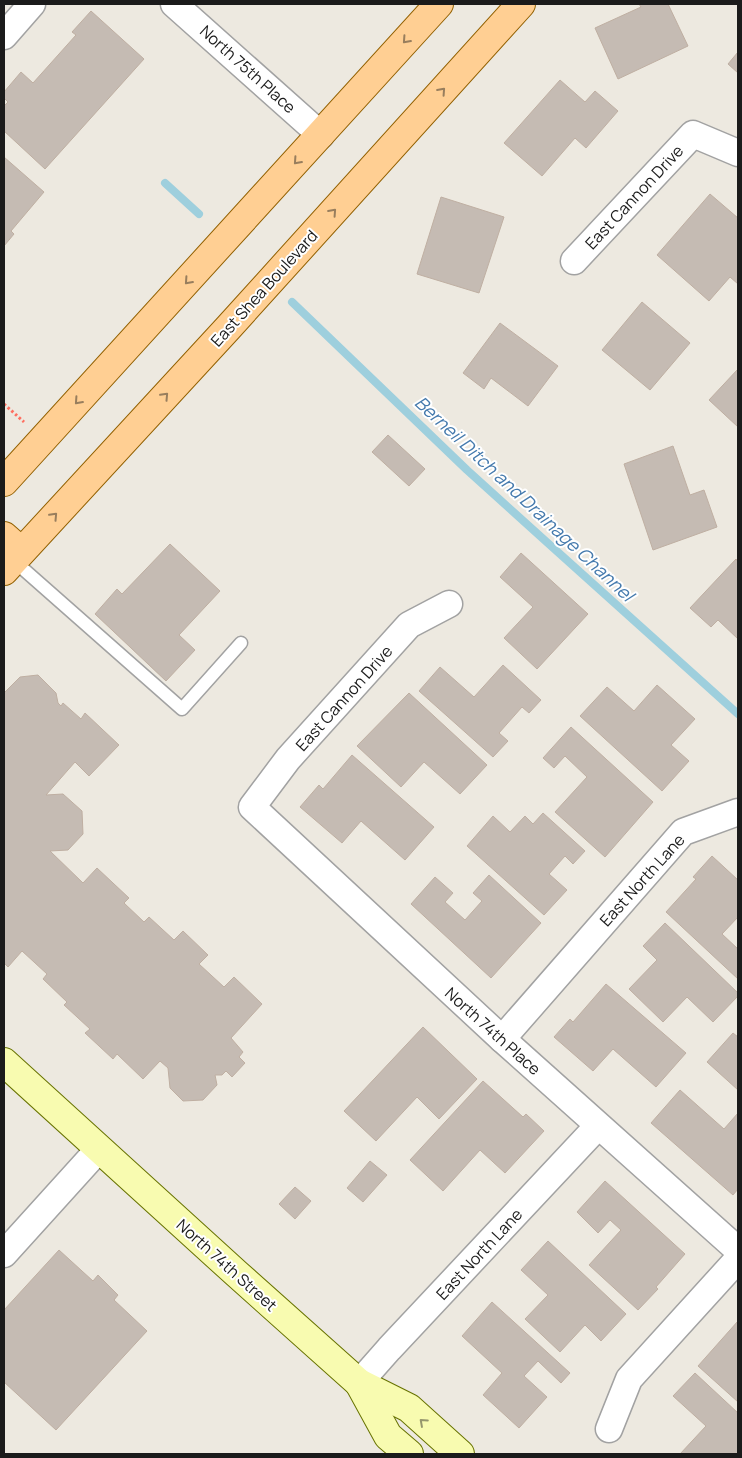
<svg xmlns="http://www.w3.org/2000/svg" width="742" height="1458" font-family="Manrope,sans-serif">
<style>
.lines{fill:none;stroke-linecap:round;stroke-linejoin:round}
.stream{stroke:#9ecfdd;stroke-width:8}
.building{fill:#c5bbb3;stroke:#bfafa2}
.lane-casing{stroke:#a2a2a2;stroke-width:15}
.street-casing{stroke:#a2a2a2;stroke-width:29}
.secondary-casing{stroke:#687301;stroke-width:30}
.primary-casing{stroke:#926000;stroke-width:30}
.path{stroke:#fe6f60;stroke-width:3;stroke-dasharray:2.5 2.5;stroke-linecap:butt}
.lane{stroke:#fff;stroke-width:12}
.street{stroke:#fff;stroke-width:26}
.secondary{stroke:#f8fbb0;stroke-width:28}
.primary{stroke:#ffcf93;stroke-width:28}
.oneway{stroke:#987e5d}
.oneway2{stroke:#95966d}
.labels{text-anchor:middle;stroke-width:4;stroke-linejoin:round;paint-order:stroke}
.street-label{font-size:16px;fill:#1b1b1b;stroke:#fff}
.water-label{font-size:18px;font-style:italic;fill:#457aad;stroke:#fff}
</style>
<rect width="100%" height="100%" fill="#ede9e0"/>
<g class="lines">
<g class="stream">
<polyline points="165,183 199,214"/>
<polyline points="292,302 467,470 550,545 738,714"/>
</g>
</g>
<g class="building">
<polygon points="639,4 668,4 688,46 618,79 595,28 641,7"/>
<polygon points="91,11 144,59 45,169 4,131 4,106 8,102 4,98 4,92 21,72 33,83 76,35 72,32"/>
<polygon points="738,52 738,73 728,64"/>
<polygon points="560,80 585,102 595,91 618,111 586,148 575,138 542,176 504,143"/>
<polygon points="4,157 44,192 11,231 14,234 4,246"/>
<polygon points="710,194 738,218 738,284 730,277 709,301 657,255"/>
<polygon points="441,197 504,217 479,293 417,274"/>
<polygon points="642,302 690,343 650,390 602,350"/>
<polygon points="500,323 558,366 528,406 491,378 484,389 463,373"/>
<polygon points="738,369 738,427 709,400"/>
<polygon points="388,435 425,469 409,486 372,452"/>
<polygon points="673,446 690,495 704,490 717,527 653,550 624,464"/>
<polygon points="170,544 220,591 179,635 195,650 166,681 95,614 117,589 122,594"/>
<polygon points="521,553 588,614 537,669 504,638 533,607 500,577"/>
<polygon points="736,559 738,562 738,639 718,620 711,627 690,608"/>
<polygon points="503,665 541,700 529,713 522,707 499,733 508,741 493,757 419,691 440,667 474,697"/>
<polygon points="38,675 56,693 58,703 61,706 63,703 81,719 85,713 119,745 89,776 75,762 46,795 63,794 82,811 83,834 68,850 50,851 83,883 97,868 129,898 124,903 144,922 149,917 174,940 183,931 208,955 199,964 224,987 234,977 262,1004 231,1038 243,1052 239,1057 245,1063 232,1077 226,1071 222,1075 215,1075 217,1085 203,1100 183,1101 170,1088 168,1068 160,1061 143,1079 117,1054 113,1059 85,1033 90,1029 64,1005 67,1002 43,979 47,974 22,951 8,967 4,963 4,693 20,677"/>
<polygon points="657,685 695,719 671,745 689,761 662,791 580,716 607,687 634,711"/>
<polygon points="409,693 487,765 460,794 424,762 401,787 357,746"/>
<polygon points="571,727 653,802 605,857 555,812 587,777 565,756 554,768 543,758"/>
<polygon points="352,755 434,827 405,860 361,821 342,843 300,807 319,785 323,789"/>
<polygon points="543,813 585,851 573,864 565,856 549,874 567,890 544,915 467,846 493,816 510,832 525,816 533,824"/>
<polygon points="712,856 738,880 738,917 722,934 738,949 738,979 666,912 696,879 693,877"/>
<polygon points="489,875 541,923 491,978 411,904 435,877 453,893 445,902 465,920 482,901 473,893"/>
<polygon points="665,923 738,993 738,996 713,1022 687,997 663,1022 629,989 657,960 643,946"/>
<polygon points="606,984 686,1053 656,1087 613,1049 593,1071 554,1037 570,1019 573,1022"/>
<polygon points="423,1027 477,1079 439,1119 417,1097 376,1141 344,1111"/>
<polygon points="733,1033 738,1037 738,1090 707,1062"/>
<polygon points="483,1081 523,1117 526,1114 544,1131 505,1173 480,1150 443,1191 410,1160"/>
<polygon points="680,1090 724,1129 738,1113 738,1189 733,1195 651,1123"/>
<polygon points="370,1161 387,1175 363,1202 347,1188"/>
<polygon points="605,1181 685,1254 656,1287 658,1289 638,1310 589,1265 621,1230 610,1220 598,1233 577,1212"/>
<polygon points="295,1187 311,1201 295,1219 279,1204"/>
<polygon points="548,1241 626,1314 601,1341 585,1325 560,1352 525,1319 548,1295 521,1270"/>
<polygon points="59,1250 93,1281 98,1275 118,1295 114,1300 147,1331 56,1430 4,1382 4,1310"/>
<polygon points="492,1302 570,1373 561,1383 538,1361 524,1376 547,1397 519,1428 483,1395 502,1373 462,1336"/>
<polygon points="738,1321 738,1402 698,1366"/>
<polygon points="695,1373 738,1413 738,1454 680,1454 706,1426 673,1396"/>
</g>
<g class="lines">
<defs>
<polyline id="lane" points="13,560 182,709 241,643"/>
<g id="street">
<polyline points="174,4 321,135"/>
<polyline points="4,36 32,4"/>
<polyline points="574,261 693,134 738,153"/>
<polyline points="449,604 409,625 288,759 252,807 502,1039 738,1250"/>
<polyline points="502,1039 683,832 738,812"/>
<polyline points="4,1254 99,1149"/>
<polyline points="359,1383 389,1349 598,1126"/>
<polyline points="609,1429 629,1379 738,1259"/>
</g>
<g id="secondary">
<polyline points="4,1062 237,1274 359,1383 409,1408 460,1454"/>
<polyline points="359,1383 388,1436 409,1454"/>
</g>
<g id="primary">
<polyline points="4,482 439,4"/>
<polyline points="4,536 21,551"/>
<polyline points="4,571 228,328 521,4"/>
</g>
</defs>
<use href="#lane" class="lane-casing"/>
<use href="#street" class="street-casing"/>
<use href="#secondary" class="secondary-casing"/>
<use href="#primary" class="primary-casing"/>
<polyline class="path" points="4,404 24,422"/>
<use href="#lane" class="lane"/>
<use href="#street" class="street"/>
<use href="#secondary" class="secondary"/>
<use href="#primary" class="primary"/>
</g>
<defs><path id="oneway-chevron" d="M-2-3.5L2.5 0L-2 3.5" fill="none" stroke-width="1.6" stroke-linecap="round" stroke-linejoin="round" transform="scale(1.25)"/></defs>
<g class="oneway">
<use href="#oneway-chevron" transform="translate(406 40) rotate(132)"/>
<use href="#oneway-chevron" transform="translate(442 91) rotate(-48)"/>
<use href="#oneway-chevron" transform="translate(297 161) rotate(132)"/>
<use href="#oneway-chevron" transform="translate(333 212) rotate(-48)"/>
<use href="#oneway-chevron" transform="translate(188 281) rotate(132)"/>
<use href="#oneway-chevron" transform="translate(165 396) rotate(-47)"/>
<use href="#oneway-chevron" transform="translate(78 401) rotate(132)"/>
<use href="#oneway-chevron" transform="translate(54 516) rotate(-47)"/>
</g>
<use class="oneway2" href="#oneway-chevron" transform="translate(423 1422) rotate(-138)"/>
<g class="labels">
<g class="street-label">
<text transform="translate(248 69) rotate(42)" y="6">North 75th Place</text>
<text transform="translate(634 197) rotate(-47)" y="6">East Cannon Drive</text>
<text transform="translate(264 288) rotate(-48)" y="6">East Shea Boulevard</text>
<text transform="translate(344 698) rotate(-48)" y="6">East Cannon Drive</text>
<text transform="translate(642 880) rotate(-48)" y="6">East North Lane</text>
<text transform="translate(493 1031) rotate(42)" y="6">North 74th Place</text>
<text transform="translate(479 1254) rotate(-47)" y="6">East North Lane</text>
<text transform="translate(227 1265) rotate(42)" y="6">North 74th Street</text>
</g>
<g class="water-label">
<text transform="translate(524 499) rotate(43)" y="6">Berneil Ditch and Drainage Channel</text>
</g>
</g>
<rect width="742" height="1458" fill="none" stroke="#1b1b1b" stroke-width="10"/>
</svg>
